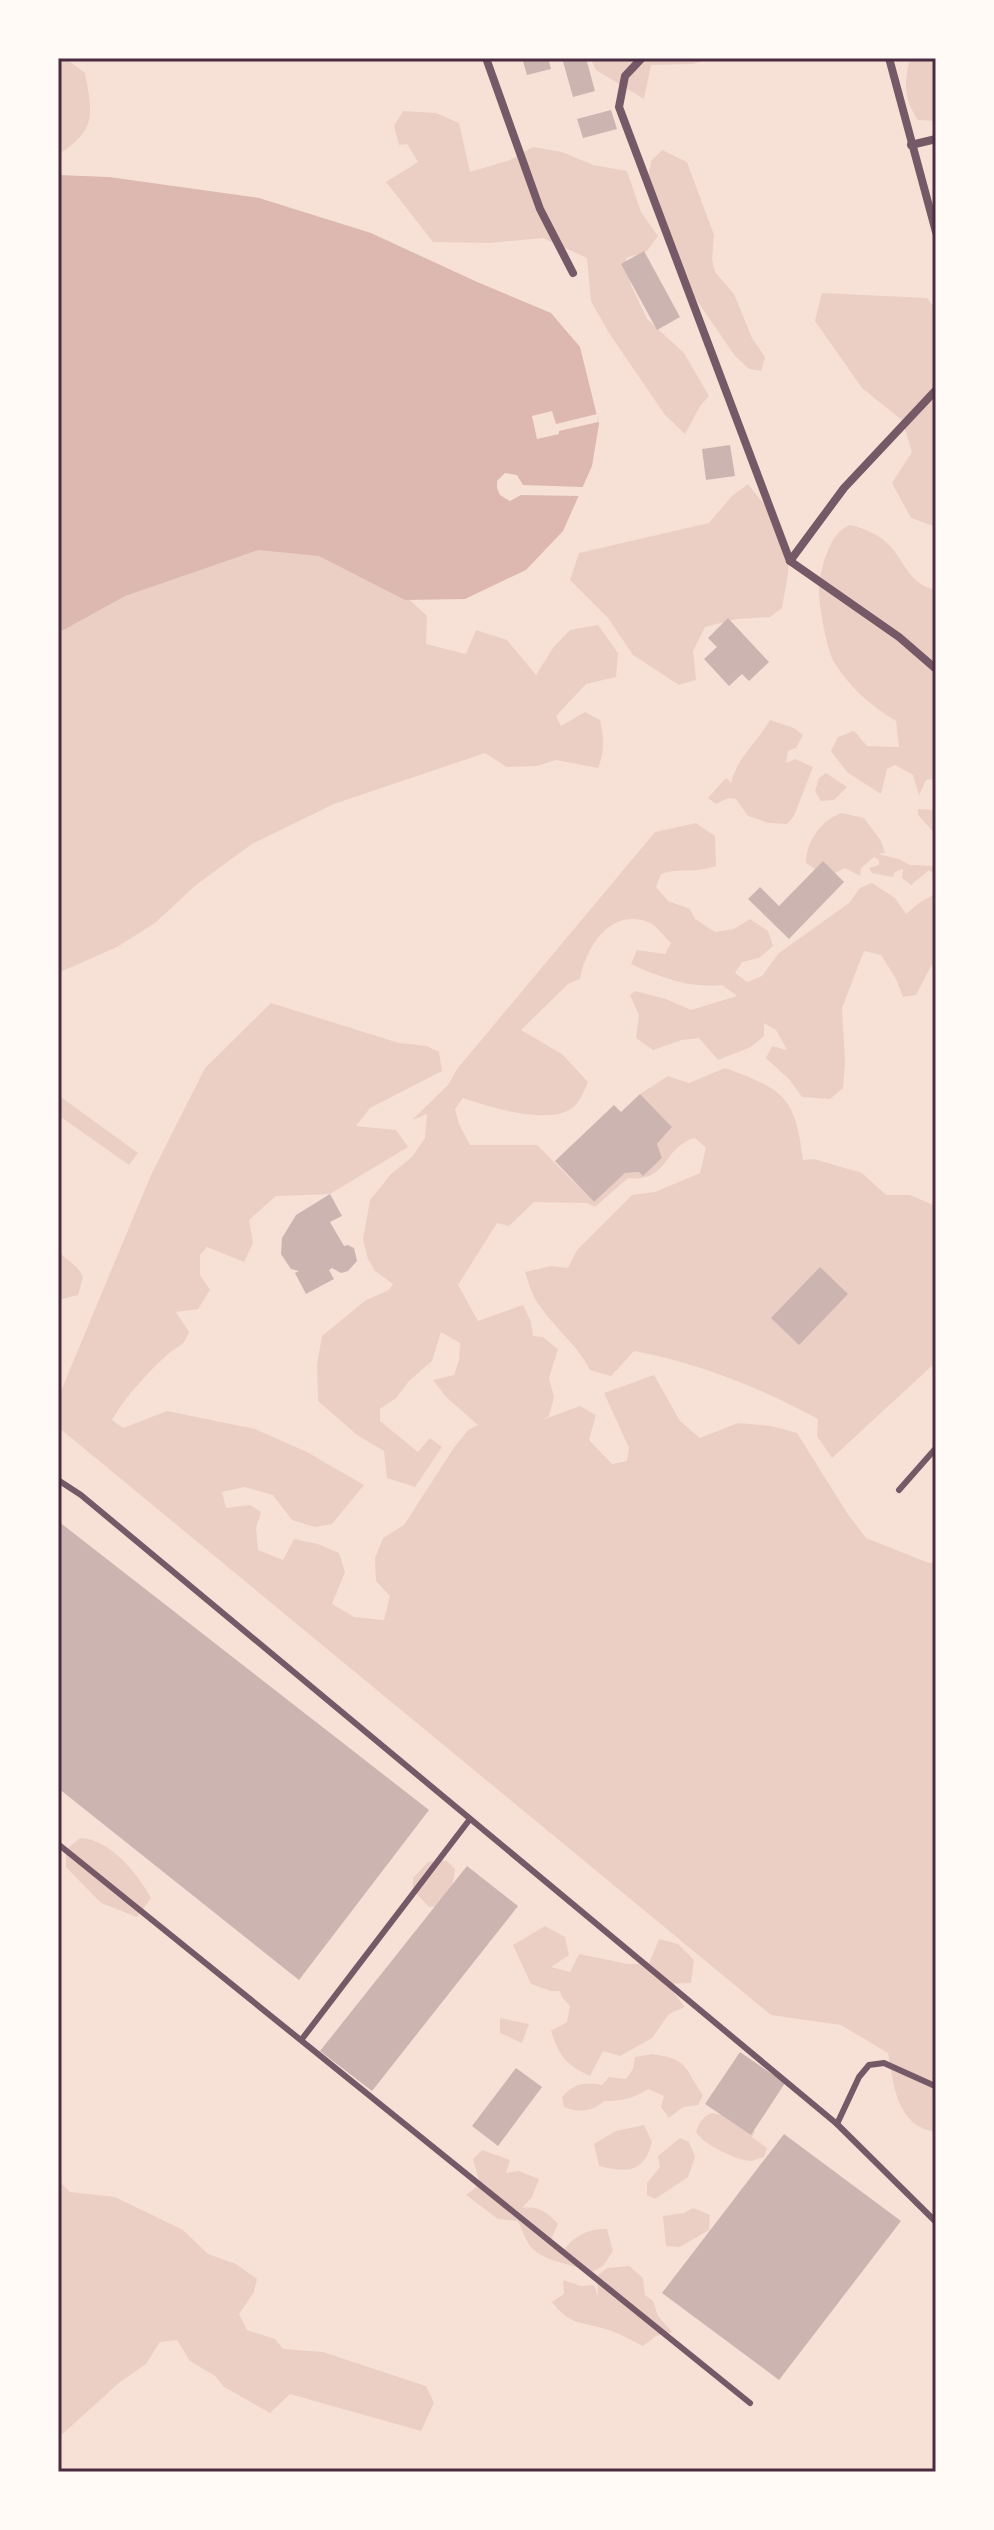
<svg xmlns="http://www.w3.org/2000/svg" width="994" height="2530" font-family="Mulish,sans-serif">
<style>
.green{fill:#ebcfc5}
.water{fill:#dcb8b0}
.pier{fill:#f7e1d7}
.building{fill:#ccb4b1}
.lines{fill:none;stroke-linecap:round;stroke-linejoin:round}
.service{stroke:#755966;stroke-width:6}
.minor{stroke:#755966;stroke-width:8}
.neatline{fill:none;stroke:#4a2c40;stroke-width:3}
</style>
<rect width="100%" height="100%" fill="#f7e1d7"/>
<g class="green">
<path d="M 58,58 L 65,58 L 85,73 C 93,115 97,129 58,155 Z"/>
<polygon points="590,58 713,58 693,64 651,65 644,99 596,70"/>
<path d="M 910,58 L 936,58 L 936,121 L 918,120 C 903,98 904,83 910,58 Z"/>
<polygon points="403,111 436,113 459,123 470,172 510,160 533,147 562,152 593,165 627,171 641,212 658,236 647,251 626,258 631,285 647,319 684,353 709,396 700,406 685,434 665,415 609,333 591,301 587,258 543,238 490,243 433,242 386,182 418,162 407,144 399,145 394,126"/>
<polygon points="662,150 687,162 714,235 712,259 715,272 734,294 752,338 765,357 761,371 749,369 735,356 689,289 648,180 651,161"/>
<polygon points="822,293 927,298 936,310 936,527 911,518 892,483 912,452 902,420 862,388 815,321"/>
<path d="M 748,484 C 761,501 781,522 787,544 C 792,564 785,589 782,608 L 770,617 L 737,619 L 705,627 L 693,651 L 696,680 L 679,685 L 633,655 L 608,618 L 570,580 L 579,553 L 709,523 L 732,496 Z"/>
<path d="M 850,525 C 864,528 880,535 890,546 C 907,565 908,583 936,590 L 936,779 L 926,780 L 919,795 L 913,775 L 895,765 L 887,769 L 881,794 L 847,772 L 831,751 L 838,737 L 854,731 L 867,746 L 899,747 L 896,721 C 871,706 850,688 834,662 C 827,651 818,602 819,589 C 820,569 830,531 850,525 Z"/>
<path d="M 265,537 L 384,576 L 427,616 L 426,644 L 466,654 L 476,630 L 507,640 L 536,675 L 553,648 L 570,630 L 598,625 L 618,653 L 616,677 L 586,684 L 556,716 L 561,726 L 585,712 L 600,720 C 604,738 605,751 598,768 L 556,760 L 537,766 L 507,767 L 485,753 L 334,804 L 252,844 L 196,885 L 155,923 L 117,947 L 58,973 L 58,616 Z"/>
<path d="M 770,720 L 794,728 L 803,735 L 796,748 L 788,751 L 786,763 L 795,759 L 813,767 L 794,816 L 787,824 L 769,823 L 748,816 L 736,799 L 728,798 L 716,804 L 708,798 L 724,780 L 727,778 L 731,783 C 737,757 757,743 770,720 Z"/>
<polygon points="826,773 847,787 834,800 821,801 815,791 819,778"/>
<polygon points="918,809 936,810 936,835 918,815"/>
<path d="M 841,813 L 864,818 L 881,841 L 885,853 L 878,854 L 899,859 L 910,865 L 936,866 L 936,876 L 929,870 L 911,885 L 902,878 L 903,869 L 895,872 L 893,877 L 872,873 L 869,868 L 879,865 L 879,860 L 874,857 L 861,868 L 860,876 L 845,868 L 835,873 L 815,869 L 806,863 C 806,841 821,821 841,813 Z"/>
<path d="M 696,823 L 715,836 L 716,866 C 693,874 682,867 661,874 L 656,887 L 668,901 L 690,909 L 695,919 L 715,932 L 734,929 L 750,919 L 768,931 L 773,946 L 759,958 L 742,962 L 735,973 L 747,982 L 762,976 L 779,953 L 849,903 L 860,888 L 872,883 L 895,898 L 906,914 L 919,903 L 936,893 L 936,963 L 931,966 L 916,995 L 903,997 L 896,979 L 881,955 L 864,951 L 842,1008 L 845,1062 L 843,1088 L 830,1099 L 802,1097 L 789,1079 L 766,1058 L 772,1046 L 787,1050 L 776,1030 L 764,1023 L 764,1036 L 751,1047 L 718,1060 L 699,1038 L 682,1040 L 653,1050 L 636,1038 L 639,1015 L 630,995 L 635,991 L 666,999 L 691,1010 L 737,996 L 722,985 C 691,989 659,977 631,964 L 637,950 L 665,954 L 671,943 C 664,936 656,925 648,922 C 610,908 586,947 580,979 L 568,984 L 521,1030 L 562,1054 L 588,1082 C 583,1094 578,1107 565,1112 C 540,1122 488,1107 463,1098 L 455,1109 L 459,1124 L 470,1145 L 537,1145 L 594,1202 L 625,1173 L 639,1172 L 644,1175 L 662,1158 L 657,1144 L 672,1127 L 640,1094 L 668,1076 L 689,1083 L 725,1068 C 785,1090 795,1097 803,1160 L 814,1159 L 862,1173 L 886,1195 L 910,1195 L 936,1206 L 936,1362 L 832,1458 L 817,1436 L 818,1419 C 764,1389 695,1362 634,1351 L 611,1376 L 590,1370 C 576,1342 549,1324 534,1297 C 530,1289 528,1280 525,1272 L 551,1266 L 568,1268 L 577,1250 L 632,1195 L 655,1192 L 700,1173 L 706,1148 L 695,1138 C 662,1147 669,1183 628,1178 L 595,1207 L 587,1203 L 534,1202 L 509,1226 L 497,1223 L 458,1285 L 478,1321 L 523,1305 L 531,1322 L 533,1336 L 543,1337 L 558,1349 L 549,1378 L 554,1397 L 549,1416 L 542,1420 L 580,1406 L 596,1415 L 589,1440 L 612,1464 L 627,1461 L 629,1448 L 604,1393 L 654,1375 L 680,1421 L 700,1438 L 738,1423 L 771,1426 L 797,1433 L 847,1513 L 866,1538 L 929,1563 L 936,1562 L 936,2132 C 896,2126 894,2085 888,2053 L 841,2025 L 771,2015 L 58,1427 L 58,1398 L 151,1175 L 205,1068 L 271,1003 L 399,1043 L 427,1046 L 439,1052 L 442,1071 L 370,1108 L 356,1126 L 396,1130 L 408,1147 L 330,1194 L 276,1196 L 249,1220 L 253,1243 L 244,1262 L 207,1247 L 200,1255 L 200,1275 L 210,1290 L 198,1309 L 176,1312 L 189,1332 C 183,1348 178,1345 167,1355 C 147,1373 125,1397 112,1420 L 123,1428 L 167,1411 L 255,1429 L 307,1452 L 364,1485 L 332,1524 L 315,1527 L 292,1520 L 273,1495 L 244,1487 L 222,1492 L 226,1508 L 250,1505 L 261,1512 L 256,1528 L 258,1550 L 283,1560 L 294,1539 L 318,1544 L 339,1553 L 345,1572 L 332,1604 L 354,1617 L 384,1620 L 390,1596 L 376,1581 L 375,1558 L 383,1538 L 404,1525 L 453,1449 L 468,1430 L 478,1425 L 446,1397 L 433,1380 L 454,1375 L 459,1360 L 460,1343 L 441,1332 L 432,1361 L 409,1381 L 396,1398 L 380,1409 L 380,1421 L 418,1452 L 430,1438 L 442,1447 L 415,1487 L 387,1478 L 384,1451 L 357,1435 L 318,1401 L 317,1364 L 322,1336 L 366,1300 L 389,1290 L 393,1284 L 375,1271 L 368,1259 L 363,1239 L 370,1200 L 391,1174 L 412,1157 L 425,1138 L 427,1114 L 412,1120 L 448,1085 L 457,1069 L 655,832 Z"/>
<polygon points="58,1095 138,1153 129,1165 58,1115"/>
<path d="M 58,1249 C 66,1262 75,1261 83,1277 L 78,1295 L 58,1300 Z"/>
<path d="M 80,1838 C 110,1839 137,1873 151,1898 L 137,1917 L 101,1903 L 66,1867 L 66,1850 Z"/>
<path d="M 438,1860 L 447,1861 L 455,1869 C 454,1885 449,1894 440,1906 L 429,1907 L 413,1890 L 413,1878 L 428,1862 Z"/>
<path d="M 545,1926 L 565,1937 L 569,1955 L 551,1967 L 570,1972 L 579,1954 L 628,1964 L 649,1964 L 659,1939 L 678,1944 L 694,1960 L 691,1983 L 667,1984 L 685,2007 L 669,2014 L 652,2038 L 620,2056 L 603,2051 L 590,2076 C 565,2064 560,2057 551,2031 L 567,2022 L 570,2006 L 562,1997 L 560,1991 L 551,1991 L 531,1984 L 513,1945 Z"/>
<polygon points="500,2018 529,2024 522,2043 500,2033"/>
<path d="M 653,2054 C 690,2060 683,2067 703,2095 L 698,2105 L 683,2107 L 669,2118 L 661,2107 L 664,2096 L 648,2089 C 633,2099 621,2101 604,2101 C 592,2112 579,2113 564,2107 L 562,2097 C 575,2083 584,2082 602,2085 L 609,2077 L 626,2079 L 633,2069 L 635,2057 Z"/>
<path d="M 711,2113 C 729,2116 742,2118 755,2132 L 752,2137 L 767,2148 L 764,2157 C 763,2157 752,2161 751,2161 C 736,2160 704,2145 696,2132 C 699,2124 702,2117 711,2113 Z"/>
<path d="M 644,2125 L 652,2142 C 644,2173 627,2173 599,2166 L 594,2144 L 616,2131 Z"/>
<polygon points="680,2138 689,2142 695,2157 688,2177 655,2199 647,2195 647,2183 660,2167 658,2156"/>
<path d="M 482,2150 L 510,2160 L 506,2173 L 519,2171 L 539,2179 L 532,2197 L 522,2208 C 539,2206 547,2212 558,2224 L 549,2244 L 561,2253 C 574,2236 586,2229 607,2229 L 613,2251 L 603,2266 L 592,2272 C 575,2265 546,2262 533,2249 C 526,2243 522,2229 518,2221 L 498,2219 L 466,2195 L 480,2184 L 473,2159 Z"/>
<polygon points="58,2180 70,2192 115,2197 183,2230 208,2254 236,2264 257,2279 254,2292 239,2314 247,2330 275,2339 283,2349 323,2352 426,2386 434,2403 421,2431 290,2394 270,2413 224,2387 215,2376 190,2361 177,2340 160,2342 146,2364 120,2382 58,2438"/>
<polygon points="693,2208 710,2215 709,2230 680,2247 666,2246 663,2216 684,2213"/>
<path d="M 629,2266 L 643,2278 L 645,2295 L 653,2301 L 658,2316 L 672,2332 L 656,2336 L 643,2346 C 630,2340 616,2331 602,2328 C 578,2322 568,2323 552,2302 L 564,2294 L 563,2280 L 581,2286 L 594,2285 L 598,2296 L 597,2276 L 607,2268 Z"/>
</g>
<polygon class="water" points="58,175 109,177 259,198 371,233 475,281 551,313 580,347 599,424 592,466 563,531 526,570 465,599 405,600 319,556 258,550 125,596 58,633"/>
<g class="pier">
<polygon points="552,411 556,424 597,414 598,422 559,431 559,434 537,439 532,416"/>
<polygon points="505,473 517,475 523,485 583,487 579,496 521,495 510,501 500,495 497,488 497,481"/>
</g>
<g class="building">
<polygon points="522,58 548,58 551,69 527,75"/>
<polygon points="562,58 586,58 595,91 573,97"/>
<polygon points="611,110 617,129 583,138 577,119"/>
<polygon points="644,251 680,317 657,330 621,264"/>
<polygon points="730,445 735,476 706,480 702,449"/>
<polygon points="728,618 769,662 749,681 742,674 729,686 704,659 717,647 708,638"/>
<polygon points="823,861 844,882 789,939 748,899 760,887 779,906"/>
<polygon points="640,1094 672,1127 657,1144 662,1158 643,1176 639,1172 625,1173 594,1202 555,1161 614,1105 621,1112"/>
<polygon points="330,1194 342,1216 330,1222 344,1246 348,1245 354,1248 357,1261 348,1271 341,1273 332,1268 329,1270 334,1279 306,1294 295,1273 299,1271 291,1269 281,1254 282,1238 296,1215"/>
<polygon points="820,1267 848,1294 799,1345 771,1318"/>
<polygon points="58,1521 429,1810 299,1980 58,1788"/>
<polygon points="467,1866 518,1906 372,2091 320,2051"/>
<polygon points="740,2052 785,2083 751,2135 705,2104"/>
<polygon points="516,2068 542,2087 498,2146 472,2126"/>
<polygon points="784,2134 901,2221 779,2380 662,2293"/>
</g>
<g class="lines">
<g class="service">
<polyline points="58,1480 81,1495 837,2124 936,2222"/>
<polyline points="899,1490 936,1448"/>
<polyline points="58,1844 750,2403"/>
<polyline points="302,2039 470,1819"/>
<polyline points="837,2124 859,2077 869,2065 884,2063 935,2086"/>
</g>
<g class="minor">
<polyline points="486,58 540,209 573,273"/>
<polyline points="642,58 625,76 619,107 790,561 899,637 936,669"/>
<polyline points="889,58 936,232"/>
<polyline points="911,145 936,139"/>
<polyline points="790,561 844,488 936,390"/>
</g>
</g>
<rect width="994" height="2530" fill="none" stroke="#fffaf5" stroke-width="120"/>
<rect x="60" y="60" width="874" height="2410" class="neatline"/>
</svg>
